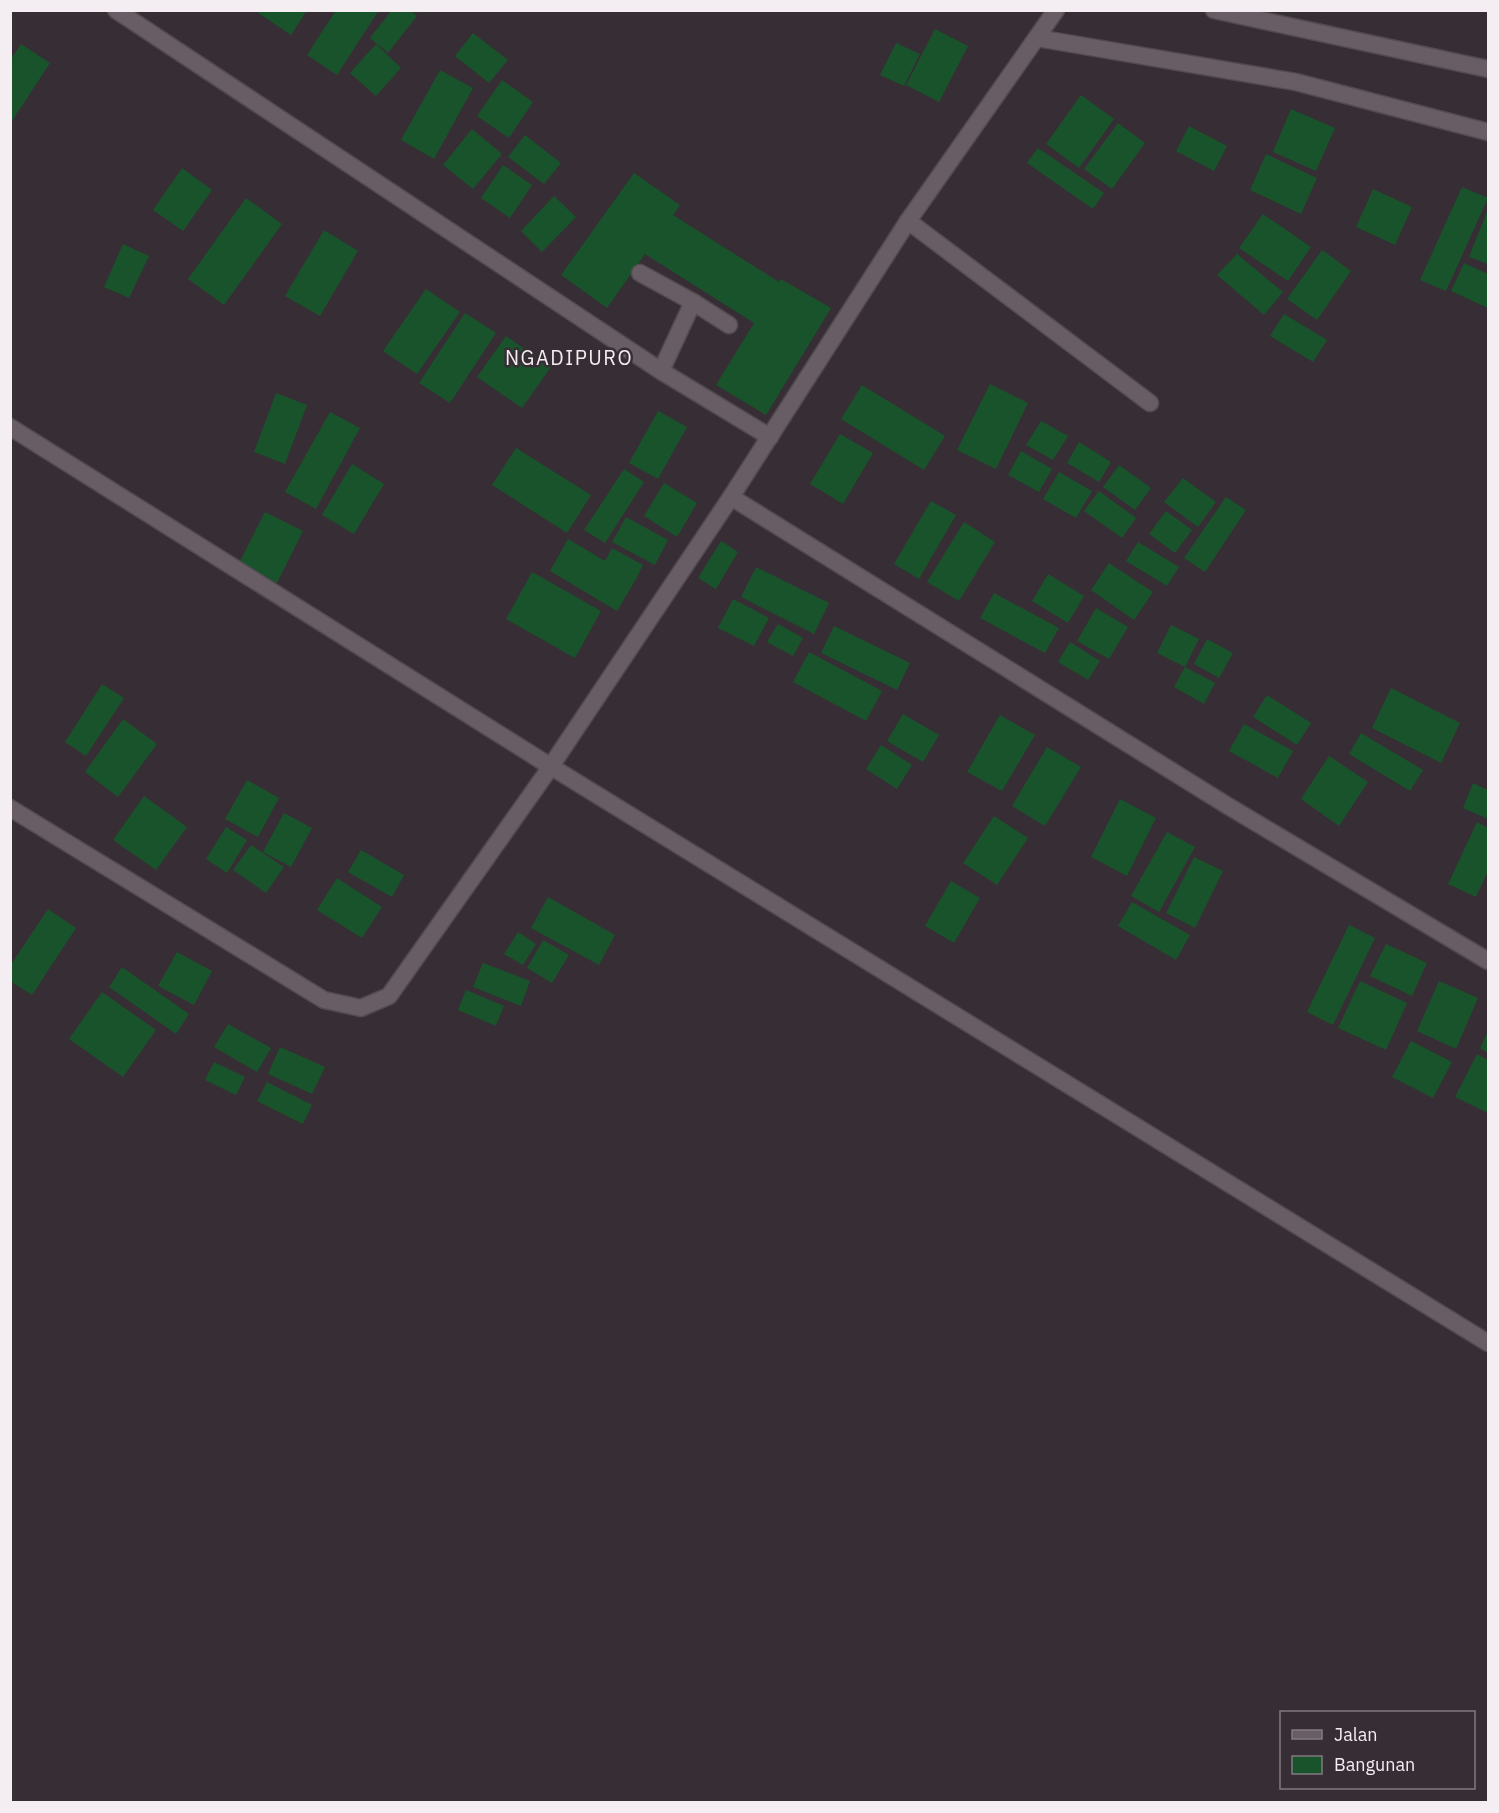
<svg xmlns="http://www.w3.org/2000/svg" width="1499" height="1813" font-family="'IBM Plex Sans',sans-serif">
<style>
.building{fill:#19532c}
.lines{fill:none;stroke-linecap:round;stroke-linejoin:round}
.service-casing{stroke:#514a4f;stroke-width:19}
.minor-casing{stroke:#514a4f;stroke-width:19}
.service{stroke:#685d64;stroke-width:16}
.minor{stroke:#685d64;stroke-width:16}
.labels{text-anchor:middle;stroke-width:5;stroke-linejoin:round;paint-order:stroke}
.quarter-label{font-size:20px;letter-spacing:1.5px;fill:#f4eef2;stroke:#372d34}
</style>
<rect width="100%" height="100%" fill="#372d34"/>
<g class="building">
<polygon points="254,10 307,10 291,35"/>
<polygon points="336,10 379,10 337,75 307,55"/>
<polygon points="392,10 410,10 417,16 388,53 370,38"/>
<polygon points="935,29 968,46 939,102 906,85"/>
<polygon points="473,33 508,60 489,83 455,56"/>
<polygon points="896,43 920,54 904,86 880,75"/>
<polygon points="21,44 50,63 10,124 10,60"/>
<polygon points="376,44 401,68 376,96 350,73"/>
<polygon points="440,70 473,88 434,159 401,140"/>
<polygon points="502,80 533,102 509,138 477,116"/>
<polygon points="1081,95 1114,119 1079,168 1046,144"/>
<polygon points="1291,109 1335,128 1316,171 1273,152"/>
<polygon points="1118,123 1145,143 1112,189 1084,169"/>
<polygon points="1189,126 1227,146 1214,171 1176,151"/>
<polygon points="472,129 502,154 473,189 443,165"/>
<polygon points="525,135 561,163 544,184 508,157"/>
<polygon points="1038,148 1104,193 1093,209 1027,163"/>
<polygon points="1266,154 1317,178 1301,214 1250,190"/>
<polygon points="503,165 532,185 510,218 481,198"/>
<polygon points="182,168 212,190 183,231 153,210"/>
<polygon points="634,173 680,205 673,215 779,282 781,279 831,308 766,415 716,385 754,323 645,254 607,308 561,275"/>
<polygon points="1462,187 1488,198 1446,291 1420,280"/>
<polygon points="1373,189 1412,207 1395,245 1356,227"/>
<polygon points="554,196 576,217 542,252 521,231"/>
<polygon points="246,198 282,224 224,305 188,279"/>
<polygon points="1488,209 1488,264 1469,257"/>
<polygon points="1263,214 1311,247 1288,281 1239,248"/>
<polygon points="324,230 358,251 320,316 285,296"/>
<polygon points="123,244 149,256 129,298 104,287"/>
<polygon points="1322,250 1351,271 1317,320 1287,299"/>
<polygon points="1237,254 1283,292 1264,315 1217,275"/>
<polygon points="1464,263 1488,274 1488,308 1451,291"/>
<polygon points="426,289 460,312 417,374 383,351"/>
<polygon points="465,313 496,333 450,403 419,383"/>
<polygon points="1284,314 1327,340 1313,362 1270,336"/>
<polygon points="506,336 551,367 522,408 477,377"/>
<polygon points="990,384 1028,403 996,469 957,450"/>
<polygon points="862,385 945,436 924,470 841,419"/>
<polygon points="276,393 307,405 285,464 254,452"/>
<polygon points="658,411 687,427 658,479 629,463"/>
<polygon points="330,412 360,428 316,509 285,492"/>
<polygon points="1041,421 1068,436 1053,460 1026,445"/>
<polygon points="840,434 873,453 843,504 810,484"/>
<polygon points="1079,442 1111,462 1099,482 1067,463"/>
<polygon points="516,448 591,495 567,533 492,485"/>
<polygon points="1021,451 1052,469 1039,492 1008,475"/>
<polygon points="352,464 384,484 354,534 322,515"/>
<polygon points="1119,465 1151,488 1135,510 1103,487"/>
<polygon points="624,469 644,482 605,543 584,530"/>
<polygon points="1059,472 1092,491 1076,518 1043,499"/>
<polygon points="1183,478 1216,502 1198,527 1164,502"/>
<polygon points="664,483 697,503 677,537 644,516"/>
<polygon points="1099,491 1136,518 1122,538 1084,511"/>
<polygon points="1226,497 1246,510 1205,572 1184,558"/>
<polygon points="931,501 956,515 919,579 894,564"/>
<polygon points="1166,511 1192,530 1175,553 1149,534"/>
<polygon points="265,512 303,531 276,585 238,565"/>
<polygon points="626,517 668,540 655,565 612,542"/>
<polygon points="964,522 995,542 959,601 927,582"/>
<polygon points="568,539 605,561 612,548 643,565 636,579 617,611 550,571"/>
<polygon points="721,541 738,552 716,589 698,578"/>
<polygon points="1138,542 1179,567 1167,586 1126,561"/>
<polygon points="1109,563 1153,592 1134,620 1091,590"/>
<polygon points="756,567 829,603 814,634 741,597"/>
<polygon points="532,572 601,611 575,658 506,619"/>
<polygon points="1048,574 1084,596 1068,623 1032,601"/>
<polygon points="994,593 1059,628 1045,653 980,618"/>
<polygon points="733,599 769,618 754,646 718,628"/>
<polygon points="1096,608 1128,627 1109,659 1077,641"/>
<polygon points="778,624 803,638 793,656 767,642"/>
<polygon points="1171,625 1199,639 1185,667 1157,653"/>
<polygon points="834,626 910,663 897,690 821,653"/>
<polygon points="1207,639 1233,653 1219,678 1194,664"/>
<polygon points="1070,642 1100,661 1088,680 1058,662"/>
<polygon points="809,652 882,691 866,721 793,682"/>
<polygon points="1185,667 1215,683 1204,704 1174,687"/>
<polygon points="102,684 124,698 86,756 65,742"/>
<polygon points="1391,688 1460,723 1441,763 1372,728"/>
<polygon points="1267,695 1311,723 1297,745 1253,717"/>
<polygon points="903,714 939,735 923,762 887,741"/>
<polygon points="1000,715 1035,735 1002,791 967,772"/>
<polygon points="123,719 157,744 118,797 85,772"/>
<polygon points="1244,724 1293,751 1278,778 1229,751"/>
<polygon points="1361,733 1423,770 1410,791 1349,754"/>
<polygon points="881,745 912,765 897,789 866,769"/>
<polygon points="1047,747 1081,767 1045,826 1012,806"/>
<polygon points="1329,756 1368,782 1339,826 1301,799"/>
<polygon points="247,780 279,798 258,837 225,819"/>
<polygon points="1473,783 1488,790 1488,819 1463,808"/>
<polygon points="144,796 187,827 156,870 113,840"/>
<polygon points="1120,799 1156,818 1127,876 1091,857"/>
<polygon points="284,813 312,828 291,867 263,852"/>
<polygon points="994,816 1028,838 997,885 963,863"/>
<polygon points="1477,822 1488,828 1488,871 1476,897 1448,884"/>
<polygon points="226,827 247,840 227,873 206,859"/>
<polygon points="1167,832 1195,847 1159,912 1131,896"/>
<polygon points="251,845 284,867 266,893 233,870"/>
<polygon points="361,850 404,875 392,897 348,872"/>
<polygon points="1194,857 1223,871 1195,928 1166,913"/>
<polygon points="337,878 382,907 362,938 317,910"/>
<polygon points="951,881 980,898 954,943 925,926"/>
<polygon points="548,897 615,935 599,965 531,928"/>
<polygon points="1132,902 1190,935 1176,960 1118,926"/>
<polygon points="48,909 76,928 32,995 10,981 10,966"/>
<polygon points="1349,925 1375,938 1333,1025 1307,1012"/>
<polygon points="518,932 536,944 523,965 504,954"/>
<polygon points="543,940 569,955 552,983 527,968"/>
<polygon points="1386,944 1427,963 1412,996 1370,976"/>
<polygon points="177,952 212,971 194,1005 158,986"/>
<polygon points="483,963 530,981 521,1006 473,987"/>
<polygon points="122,967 189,1014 176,1034 109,987"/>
<polygon points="1360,981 1407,1003 1386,1050 1338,1028"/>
<polygon points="1439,981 1478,998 1456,1049 1417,1031"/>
<polygon points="466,990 504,1006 496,1026 458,1010"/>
<polygon points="102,992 156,1030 123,1077 69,1039"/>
<polygon points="228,1024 271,1048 257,1072 214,1047"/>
<polygon points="1488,1031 1488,1053 1480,1048"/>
<polygon points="1411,1041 1452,1062 1433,1098 1392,1077"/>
<polygon points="280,1047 325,1067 312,1094 268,1074"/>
<polygon points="1477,1054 1488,1060 1488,1113 1455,1097"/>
<polygon points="214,1062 245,1077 236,1095 205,1080"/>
<polygon points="267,1082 312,1105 303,1124 257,1101"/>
</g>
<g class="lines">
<defs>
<g id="service">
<polyline points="640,273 693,302 729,325"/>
<polyline points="661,371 693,302"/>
</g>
<g id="minor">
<polyline points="116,10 661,371 770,437"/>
<polyline points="1214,10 1488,69"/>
<polyline points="1037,38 1296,82 1488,132"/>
<polyline points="908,221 1150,403"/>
<polyline points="10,427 550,766 1488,1343"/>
<polyline points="731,497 1228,806 1488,961"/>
<polyline points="10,808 324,1000 361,1008 389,996 545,775 731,497 908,221 1056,10"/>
</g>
</defs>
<use href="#service" class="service-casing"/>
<use href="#minor" class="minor-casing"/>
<use href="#service" class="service"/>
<use href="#minor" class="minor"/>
</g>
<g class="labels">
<g class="quarter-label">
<text x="569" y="365">NGADIPURO</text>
</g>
</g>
<rect width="1499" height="1813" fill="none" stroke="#f4eef2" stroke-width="24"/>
<rect x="1280" y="1711" width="195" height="78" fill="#372d34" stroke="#837a80" stroke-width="1.5"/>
<rect x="1292" y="1730" width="30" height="9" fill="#685d64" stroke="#837a80" stroke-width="1.5"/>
<text x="1334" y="1741" font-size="18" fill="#f4eef2">Jalan</text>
<rect x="1292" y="1756" width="30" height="18" fill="#19532c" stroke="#837a80" stroke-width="1.5"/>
<text x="1334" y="1771" font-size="18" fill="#f4eef2">Bangunan</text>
</svg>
